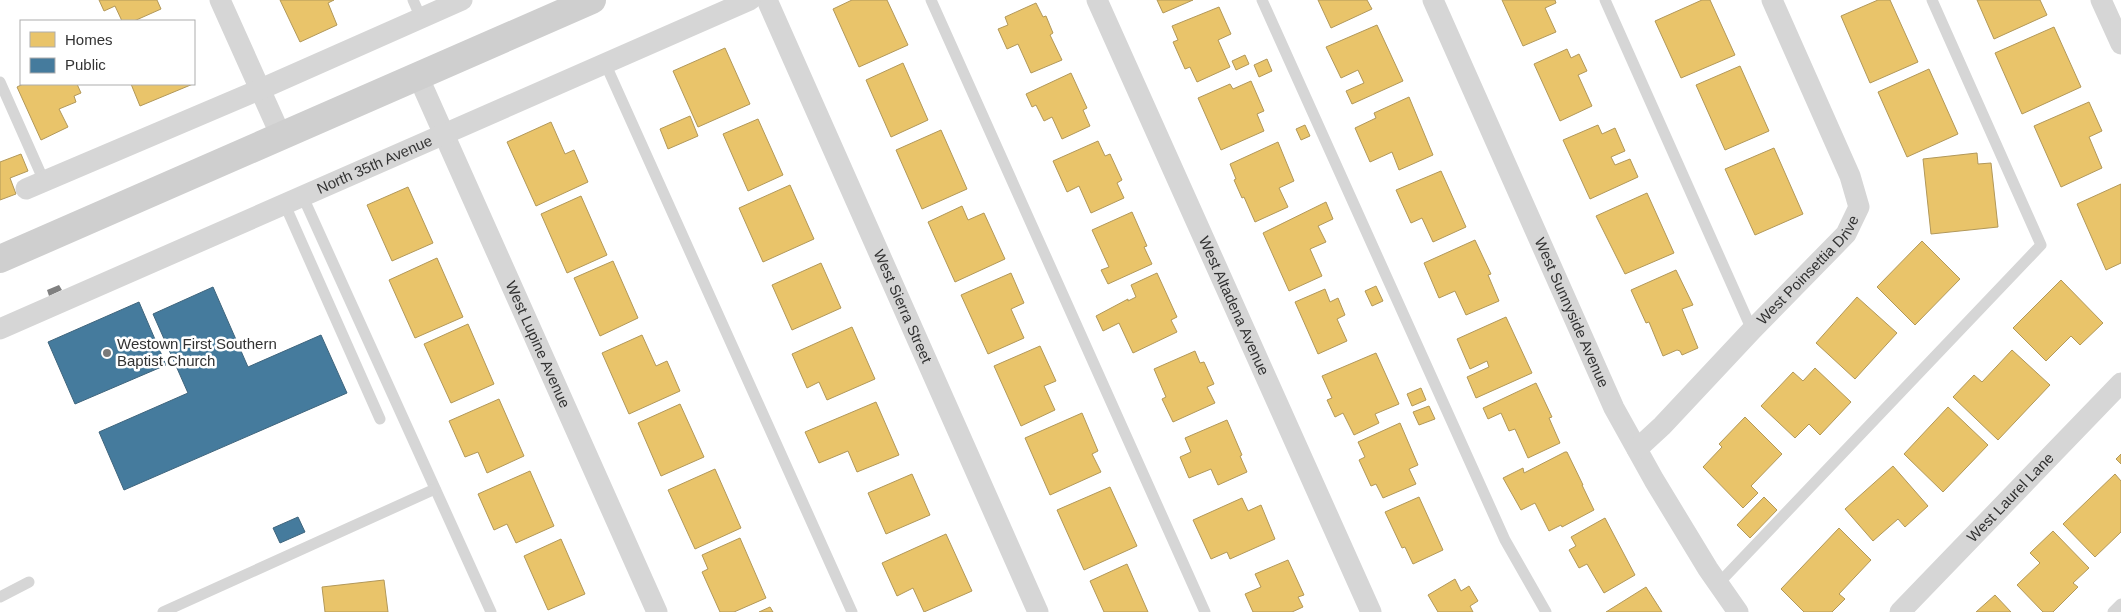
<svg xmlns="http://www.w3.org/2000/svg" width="2121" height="612" font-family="Helvetica,sans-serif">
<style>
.homes{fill:#e9c46a;stroke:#b29859}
.public{fill:#457b9d;stroke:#3f657d}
.building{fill:#808080}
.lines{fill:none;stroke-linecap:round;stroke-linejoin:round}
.lane{stroke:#d6d6d6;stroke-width:11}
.street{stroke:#d6d6d6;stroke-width:21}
.secondary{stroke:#cfcfcf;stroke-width:28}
.poi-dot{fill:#7a7a7a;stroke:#fff;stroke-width:2}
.labels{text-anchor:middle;stroke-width:5;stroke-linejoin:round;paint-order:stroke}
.street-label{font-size:15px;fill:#323232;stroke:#fff}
.poi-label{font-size:15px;fill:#323232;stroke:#fff;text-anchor:start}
</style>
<rect width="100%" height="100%" fill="#fff"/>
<g class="homes">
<polygon points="99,0 157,0 161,9 134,21 122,21 115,6 104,11"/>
<polygon points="280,0 334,0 328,3 337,25 300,42"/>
<polygon points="852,0 887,0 908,45 859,67 833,9"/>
<polygon points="1157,0 1193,0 1163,13"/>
<polygon points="1318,0 1367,0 1372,9 1331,28"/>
<polygon points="1502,0 1555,0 1556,3 1545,8 1556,32 1523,46"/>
<polygon points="1702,0 1710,0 1735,55 1681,78 1655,21"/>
<polygon points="1878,0 1890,0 1918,62 1870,83 1841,16"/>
<polygon points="1977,0 2040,0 2047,15 1994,39"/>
<polygon points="1036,3 1043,17 1046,16 1053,33 1050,35 1062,60 1031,73 1018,44 1007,49 998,29 1008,25 1005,17"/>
<polygon points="1219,7 1231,34 1218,40 1230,67 1197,82 1190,67 1185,69 1173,42 1178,40 1172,26"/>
<polygon points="1377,25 1403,81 1352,104 1346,91 1364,83 1358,70 1341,78 1326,47"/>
<polygon points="2054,27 2081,87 2022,114 1995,53"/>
<polygon points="725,48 750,104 698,127 673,71"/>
<polygon points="1567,49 1571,58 1579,54 1587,71 1578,75 1592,106 1560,121 1534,64"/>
<polygon points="1245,55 1249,64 1236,70 1232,61"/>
<polygon points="1267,59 1272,71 1259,77 1254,65"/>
<polygon points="903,63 928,120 891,137 866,80"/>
<polygon points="1740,66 1769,131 1725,150 1696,85"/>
<polygon points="1929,69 1958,134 1907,157 1878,92"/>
<polygon points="1071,73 1087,108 1083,110 1090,126 1062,139 1052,117 1044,121 1036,105 1032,107 1026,94"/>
<polygon points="1251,81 1264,111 1257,114 1264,131 1221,150 1198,98 1230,84 1233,89"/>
<polygon points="23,84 77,84 81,93 74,96 76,102 59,109 68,127 41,140 17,87"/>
<polygon points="131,84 193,84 140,106"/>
<polygon points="1409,97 1433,155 1399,170 1392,152 1370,162 1355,128 1376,118 1374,113"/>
<polygon points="2089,102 2102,131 2089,137 2102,168 2061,187 2034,126"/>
<polygon points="690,116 698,136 668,149 660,129"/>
<polygon points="758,119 783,175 748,191 723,134"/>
<polygon points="551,122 565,154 574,150 588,182 536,206 507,142"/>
<polygon points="1305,125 1310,136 1301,140 1296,129"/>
<polygon points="1598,125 1602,134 1615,128 1625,151 1611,157 1615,165 1630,159 1638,177 1590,199 1563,140"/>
<polygon points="941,130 967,189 922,209 896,150"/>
<polygon points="1098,141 1105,156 1110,154 1122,180 1117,183 1124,198 1091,213 1079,186 1067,192 1053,161"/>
<polygon points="1278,142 1294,181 1279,188 1288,207 1255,222 1244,197 1242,198 1234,180 1236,179 1230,164"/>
<polygon points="1774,148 1803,214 1755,235 1725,169"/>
<polygon points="1977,153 1978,164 1991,163 1998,227 1931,234 1923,159"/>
<polygon points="21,154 28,171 10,178 16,194 0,200 0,162"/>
<polygon points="1441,171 1466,227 1433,242 1422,218 1411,223 1396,190"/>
<polygon points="2121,184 2121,263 2106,270 2077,204"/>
<polygon points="790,185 814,239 763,262 739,208"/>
<polygon points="408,187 433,243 392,261 367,205"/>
<polygon points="1647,193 1674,253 1625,274 1596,216"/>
<polygon points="581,196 607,255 567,273 541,214"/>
<polygon points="1326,202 1333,219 1318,226 1326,242 1310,249 1322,276 1289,291 1263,233"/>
<polygon points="962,206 968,220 984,213 1005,259 955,282 928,222"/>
<polygon points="1132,212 1147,246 1144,247 1152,264 1108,284 1101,270 1109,267 1092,230"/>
<polygon points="1475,240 1491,274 1488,275 1499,301 1466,315 1455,291 1439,298 1424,263"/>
<polygon points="1922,241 1960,279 1915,325 1877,287"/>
<polygon points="437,258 463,317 415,338 389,280"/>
<polygon points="613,261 638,318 600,336 574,278"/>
<polygon points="821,263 841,308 792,330 772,285"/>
<polygon points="1676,270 1693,305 1682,309 1698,348 1682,355 1680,351 1677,350 1663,356 1649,322 1646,323 1631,290"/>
<polygon points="1011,273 1024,303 1011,309 1024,338 988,354 961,295"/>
<polygon points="1157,273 1177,317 1171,320 1177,332 1133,353 1119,323 1103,331 1096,316 1128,299 1128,301 1136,297 1131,285"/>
<polygon points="2061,280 2103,323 2080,345 2071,336 2046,361 2013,328"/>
<polygon points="1376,286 1383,301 1372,306 1365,291"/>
<polygon points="1325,289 1330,302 1338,298 1345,315 1337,319 1347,341 1318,354 1295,302"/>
<polygon points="1857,297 1897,333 1855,379 1816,343"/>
<polygon points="1506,317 1532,373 1476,398 1467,377 1489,367 1487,361 1470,369 1457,339"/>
<polygon points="468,324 494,384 451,403 424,344"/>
<polygon points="852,327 875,379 827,400 819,382 807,388 792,354"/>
<polygon points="642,335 656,366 667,361 680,391 629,414 602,353"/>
<polygon points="1040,346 1056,381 1044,386 1055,410 1021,426 994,366"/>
<polygon points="2012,350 2050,385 1998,440 1953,397 1974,375 1982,382"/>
<polygon points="1195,351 1200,363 1204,362 1214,384 1207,387 1215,403 1173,422 1162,399 1166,397 1154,369"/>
<polygon points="1376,353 1399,404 1375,414 1379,423 1354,435 1343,413 1335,417 1327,400 1332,398 1322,376"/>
<polygon points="1815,368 1851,402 1820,435 1809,424 1795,438 1761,406 1793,372 1803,381"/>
<polygon points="1536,383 1552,417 1549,418 1560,443 1528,458 1515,429 1509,431 1501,413 1488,419 1483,408"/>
<polygon points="1421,388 1426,400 1412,406 1407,394"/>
<polygon points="499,399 524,456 487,473 478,452 465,457 449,421"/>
<polygon points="876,402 899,455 857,472 848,451 819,463 805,432"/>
<polygon points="680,404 704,457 661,476 638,423"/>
<polygon points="1429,406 1435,419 1419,425 1413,412"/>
<polygon points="1948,407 1988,445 1943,492 1904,454"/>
<polygon points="1082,413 1098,451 1092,454 1101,472 1050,495 1025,438"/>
<polygon points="1745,417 1782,454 1751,486 1758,493 1743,508 1703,467 1722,447 1719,444"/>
<polygon points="1227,420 1242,455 1240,456 1247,472 1218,485 1211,469 1189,478 1180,457 1191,452 1185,438"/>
<polygon points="1400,423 1418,465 1409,469 1416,484 1383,498 1376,484 1371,486 1359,460 1365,457 1358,442"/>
<polygon points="1565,452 1567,452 1583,485 1582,485 1594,510 1562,527 1561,525 1549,531 1535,503 1521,510 1503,478 1523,468 1524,473"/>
<polygon points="2121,454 2121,464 2116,459"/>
<polygon points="1893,466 1928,506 1905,527 1898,519 1873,541 1845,509"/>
<polygon points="715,469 741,528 695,549 668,490"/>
<polygon points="530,471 554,526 516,543 507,524 494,530 478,494"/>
<polygon points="912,474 930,515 886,534 868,493"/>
<polygon points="2115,474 2121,481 2121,532 2095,557 2063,524"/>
<polygon points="1110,487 1137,546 1084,570 1057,510"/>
<polygon points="1419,497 1443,550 1413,564 1405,547 1402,548 1385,512"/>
<polygon points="1764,497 1777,510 1750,538 1737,525"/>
<polygon points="1242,498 1248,511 1261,505 1275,539 1230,559 1227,552 1211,559 1193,520"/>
<polygon points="1605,518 1635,575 1604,593 1587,564 1579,568 1569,550 1576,546 1571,537"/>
<polygon points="1839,528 1871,560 1839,594 1845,599 1832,612 1804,612 1781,589"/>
<polygon points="2053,531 2089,568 2073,583 2078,587 2053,612 2043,612 2017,585 2040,563 2030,553"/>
<polygon points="946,534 972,591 924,612 913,588 897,596 882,563"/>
<polygon points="740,538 766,598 734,612 720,612 702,572 708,569 702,555"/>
<polygon points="561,539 585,594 548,610 524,556"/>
<polygon points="1288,560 1304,595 1298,597 1303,607 1292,612 1253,612 1245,594 1261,587 1255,574"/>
<polygon points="1127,564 1148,612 1104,612 1090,581"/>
<polygon points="1455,579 1461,591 1469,586 1478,601 1470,606 1473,612 1438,612 1428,595"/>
<polygon points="384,580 388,612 325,612 322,587"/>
<polygon points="1646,587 1662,612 1606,612"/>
<polygon points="1995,595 2011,612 1976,612"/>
<polygon points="770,607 773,612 759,612"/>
</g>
<g class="public">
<polygon points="213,287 248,367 321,335 347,393 124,490 99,432 188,393 153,314"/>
<polygon points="139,302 166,365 75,404 48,342"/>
<polygon points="298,517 305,532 280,543 273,528"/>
</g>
<polygon class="building" points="59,285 62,290 49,296 47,290"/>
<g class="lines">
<g class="lane">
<polyline points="413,0 421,18"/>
<polyline points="931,0 1205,612"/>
<polyline points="1262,0 1505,540 1546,612"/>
<polyline points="1605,0 1752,330"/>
<polyline points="605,63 852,612"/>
<polyline points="0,82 44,181"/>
<polyline points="303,197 491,612"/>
<polyline points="285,205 380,419"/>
<polyline points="1718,584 2041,245 1932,0"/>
<polyline points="0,597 29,582"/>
<polyline points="163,612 435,489"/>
<polyline points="2113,612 2121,604"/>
</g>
<g class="street">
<polyline points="220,0 281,136"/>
<path id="s1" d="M 767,0 L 1038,612"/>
<path id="s2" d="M 1097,0 L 1371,612"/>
<path id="s3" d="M 1433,0 L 1614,408 L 1654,480 L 1708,569 L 1738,612"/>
<polyline points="2101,0 2121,44"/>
<path id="s4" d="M 418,76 L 657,612"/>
<polyline points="26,189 261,89 462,0"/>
<path id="s5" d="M 0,329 L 750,0"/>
<path id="s6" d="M 1637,449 L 1662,426 L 1752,330 L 1846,234 L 1859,207 L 1850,176 L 1772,0"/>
<path id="s7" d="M 1900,612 L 2121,383"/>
</g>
<polyline class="secondary" points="0,259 592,0"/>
</g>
<circle class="poi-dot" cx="107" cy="353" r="5"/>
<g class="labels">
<g class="street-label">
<text dy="5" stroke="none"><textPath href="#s5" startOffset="409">North 35th Avenue</textPath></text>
<text dy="5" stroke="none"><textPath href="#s6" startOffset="248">West Poinsettia Drive</textPath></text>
<text dy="5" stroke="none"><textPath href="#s1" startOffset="335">West Sierra Street</textPath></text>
<text dy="5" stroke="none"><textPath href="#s2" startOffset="335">West Altadena Avenue</textPath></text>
<text dy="5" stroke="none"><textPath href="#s3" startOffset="342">West Sunnyside Avenue</textPath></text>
<text dy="5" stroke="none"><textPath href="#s4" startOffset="294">West Lupine Avenue</textPath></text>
<text dy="5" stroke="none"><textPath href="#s7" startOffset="159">West Laurel Lane</textPath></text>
</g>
<g class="poi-label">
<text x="117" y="349">Westown First Southern<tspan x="117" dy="17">Baptist Church</tspan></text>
</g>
</g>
<rect x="20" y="20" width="175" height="65" fill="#ffffff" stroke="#adadad"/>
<rect x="30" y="32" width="25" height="15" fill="#e9c46a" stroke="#adadad"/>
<text x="65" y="45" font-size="15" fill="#323232">Homes</text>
<rect x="30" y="58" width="25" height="15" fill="#457b9d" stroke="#adadad"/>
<text x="65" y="70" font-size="15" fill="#323232">Public</text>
</svg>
